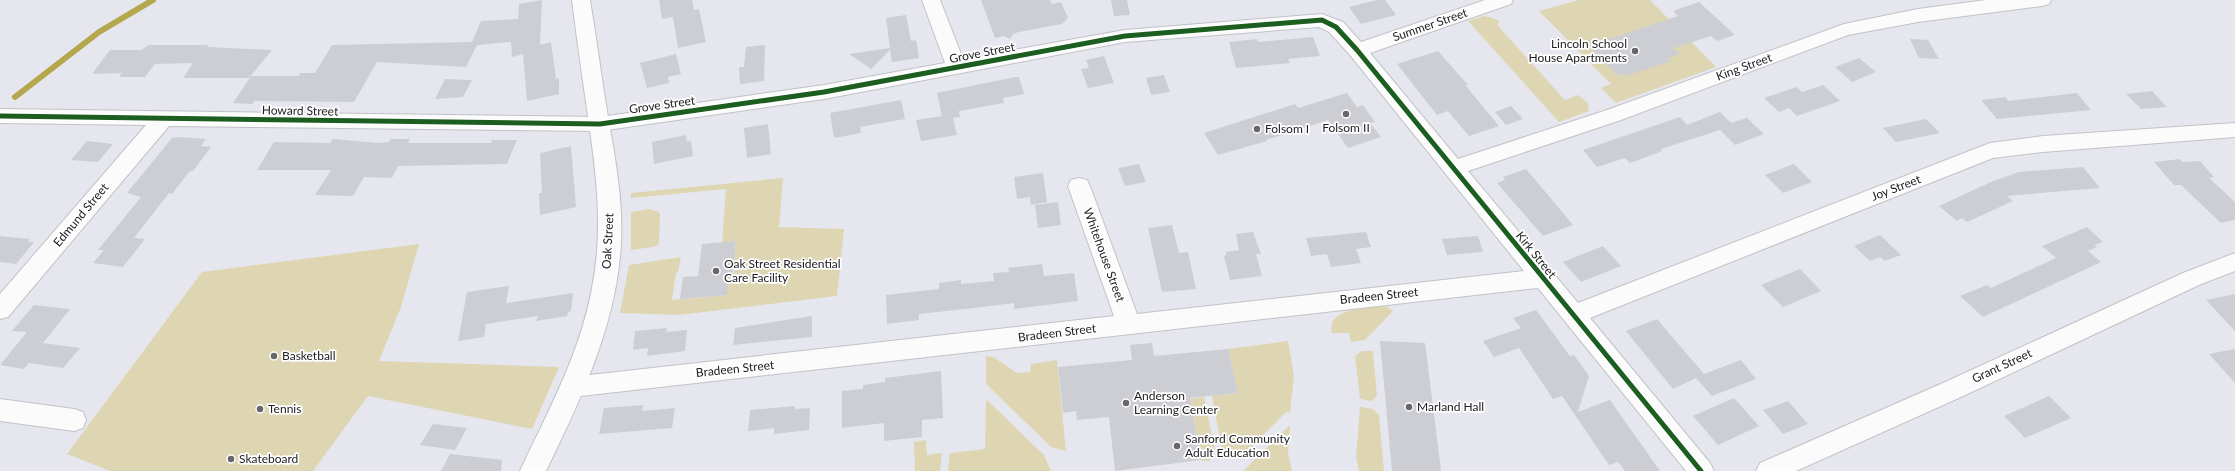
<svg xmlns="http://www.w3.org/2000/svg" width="2235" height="471" font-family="Lato,sans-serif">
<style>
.green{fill:#ded6b2}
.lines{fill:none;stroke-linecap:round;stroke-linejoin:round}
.stream{stroke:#b5a74e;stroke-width:6}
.building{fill:#cdced3}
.minor-casing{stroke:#c1c2c8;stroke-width:2}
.secondary-casing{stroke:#c1c2c8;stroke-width:2}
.minor{fill:#fbfbfc;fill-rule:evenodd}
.secondary{fill:#fbfbfc;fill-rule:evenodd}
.cycleway-casing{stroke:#fff;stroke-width:8}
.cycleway{stroke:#1b5e20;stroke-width:5}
.poi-dot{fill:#66666c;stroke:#fff;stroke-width:1.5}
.labels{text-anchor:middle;stroke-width:3.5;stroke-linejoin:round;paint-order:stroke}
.street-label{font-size:12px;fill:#212126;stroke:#fff}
.poi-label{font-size:12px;fill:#212126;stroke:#fff;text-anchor:start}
</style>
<rect width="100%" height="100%" fill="#e6e7ee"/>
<g class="green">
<polygon points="1579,0 1650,0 1716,67 1616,103 1601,88 1611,84 1539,11"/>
<polygon points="1484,16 1490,17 1499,21 1498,26 1565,100 1578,95 1588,103 1589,111 1559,122 1468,21"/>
<polygon points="783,178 779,227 844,229 837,296 679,315 620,313 629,265 681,257 678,272 676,273 672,300 726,295 729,274 734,273 734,268 729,268 730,262 734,262 736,242 722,243 726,189 631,198 631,193"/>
<polygon points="649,209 659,212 660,215 659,244 653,247 631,250 631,212"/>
<polygon points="419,244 401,307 379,361 559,367 532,429 368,396 313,471 110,471 67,454 202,272"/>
<path d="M 1386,306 L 1393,311 L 1365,340 L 1351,342 L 1349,333 L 1332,333 C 1326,307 1369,308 1386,306 Z"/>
<polygon points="1288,341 1294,376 1290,412 1285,413 1243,456 1222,450 1212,396 1238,393 1228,349"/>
<polygon points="1362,351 1373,351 1377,396 1372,401 1360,399 1355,356"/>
<polygon points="986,356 993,357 1017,373 1030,372 1031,364 1057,360 1066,451 1051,447 986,384"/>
<polygon points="1204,397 1215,450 1208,452 1210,461 1202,461 1190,399"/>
<polygon points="986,399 1044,455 1051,471 948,471 950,453 985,449"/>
<polygon points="1360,407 1373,409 1379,415 1384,471 1359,471 1356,457"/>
<polygon points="1290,425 1288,453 1292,471 1243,471"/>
<polygon points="926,440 927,455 942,453 940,471 915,471 914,442"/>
</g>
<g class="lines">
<polyline class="stream" points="15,97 99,32 153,0"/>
</g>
<g class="building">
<polygon points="542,0 540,45 551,42 556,79 559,78 559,94 527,101 523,54 512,57 511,42 477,45 466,67 377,62 354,102 254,101 253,104 233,103 251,76 299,76 300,73 315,73 332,45 472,42 481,21 518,19 519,4"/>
<polygon points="659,0 692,0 694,10 699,9 706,42 678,48 673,17 662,19"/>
<polygon points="981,0 1050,0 1052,4 1061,2 1068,18 1062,24 1019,32 1013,34 1010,39 1004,36 995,38"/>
<polygon points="1111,0 1127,0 1130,15 1114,16"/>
<polygon points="1377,0 1385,0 1396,15 1361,24 1349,7"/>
<polygon points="1699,2 1735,35 1717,41 1711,36 1674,48 1680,54 1668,58 1671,61 1626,76 1622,73 1617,75 1589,46 1678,16 1673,11"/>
<polygon points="906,15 911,41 916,40 919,58 892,62 890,50 871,69 849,54 890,48 886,18"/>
<polygon points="1313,37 1320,56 1288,59 1290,63 1236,68 1229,42 1257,39 1258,42"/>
<polygon points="1910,39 1928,40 1939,59 1919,58"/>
<polygon points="149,45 209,45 207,47 272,50 249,78 183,78 193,63 155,64 145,77 119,77 122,73 92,74 110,50 141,50"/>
<polygon points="765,45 764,81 740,84 739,67 744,67 746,47"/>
<polygon points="1438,51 1468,85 1465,85 1499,126 1469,136 1448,111 1437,115 1397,64"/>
<polygon points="676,54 681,74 668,77 669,83 647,88 640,63"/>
<polygon points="1104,56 1114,83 1088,88 1081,69 1089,68 1086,60"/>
<polygon points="1859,58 1876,72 1852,82 1835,67"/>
<polygon points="1164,75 1170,92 1151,95 1146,78"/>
<polygon points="1015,77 1019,77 1024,94 1003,98 1004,103 959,111 960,117 953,118 957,135 921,141 916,120 942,116 937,93"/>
<polygon points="445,79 472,80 463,97 435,99"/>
<polygon points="1823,85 1840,101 1797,116 1789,108 1779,112 1764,98 1797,87 1802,92"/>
<polygon points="2152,91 2167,107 2141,109 2126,94"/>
<polygon points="1347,93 1357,107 1363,105 1375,122 1370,123 1381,137 1348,148 1328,120 1266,140 1267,141 1218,155 1204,133 1295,104 1298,108"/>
<polygon points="2077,93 2091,110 1997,119 1981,100 2006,97 2008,101"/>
<polygon points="901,100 905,119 860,127 861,133 834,138 830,113"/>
<polygon points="1511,106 1523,119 1506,125 1495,112"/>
<polygon points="1720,112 1731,123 1747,118 1764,134 1735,145 1720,130 1661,149 1662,151 1630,163 1625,158 1597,167 1583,150 1680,117 1687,125"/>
<polygon points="1926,119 1940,133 1896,142 1883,128"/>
<polygon points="768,124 771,154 747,158 744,128"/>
<polygon points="686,135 687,142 691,141 693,156 654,164 652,142"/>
<polygon points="179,137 206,139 201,146 211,147 193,171 190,171 172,194 169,193 134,238 145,239 123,267 93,263 104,250 98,250 141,197 127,193 172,138"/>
<polygon points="333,139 378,143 389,142 391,139 410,139 408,143 491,143 492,140 517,140 507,164 398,166 392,178 364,177 353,196 315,195 331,170 257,170 274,142 330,143"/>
<polygon points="87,141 113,144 98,162 71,160"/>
<polygon points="571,146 576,207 540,215 539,193 542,193 540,153"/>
<polygon points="2180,159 2183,162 2200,161 2214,177 2209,178 2235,202 2235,220 2221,223 2181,185 2174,185 2154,162"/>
<polygon points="1139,164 1146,182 1125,186 1118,168"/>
<polygon points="1794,164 1812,182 1783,193 1765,175"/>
<polygon points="2083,167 2100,188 2007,196 2013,201 1967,222 1962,218 1957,221 1939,206 1991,182 2019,172"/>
<polygon points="1526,169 1548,195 1573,225 1543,236 1497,183 1505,180 1503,177"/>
<polygon points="1043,173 1047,202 1031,205 1030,197 1017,199 1014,177"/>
<polygon points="1058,202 1061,225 1038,228 1035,205"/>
<polygon points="1172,225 1179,253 1188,252 1196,289 1162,292 1148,228"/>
<polygon points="2087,227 2103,242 2094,245 2097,247 2088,251 2101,262 1983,317 1960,296 1987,285 1991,288 2056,258 2042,246"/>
<polygon points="1253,232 1261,254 1256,254 1262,276 1230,280 1224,256 1226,255 1226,252 1239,250 1236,234"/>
<polygon points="1366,232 1371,247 1356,249 1361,263 1331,267 1327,254 1311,256 1306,238"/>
<polygon points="1880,235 1901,255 1885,261 1880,257 1870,261 1854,246"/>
<polygon points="0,236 30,239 28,242 34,242 16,264 0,262"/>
<polygon points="1478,236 1483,252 1447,255 1442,239"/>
<polygon points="736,241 733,273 729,274 727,295 680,299 683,277 698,276 702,244"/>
<polygon points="1603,246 1621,266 1581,282 1563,262"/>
<polygon points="1042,264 1044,276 1074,273 1078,301 1014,309 1014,303 974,308 919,314 919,320 887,324 886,295 939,289 939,283 961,280 961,284 994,281 993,273 1009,272 1008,268"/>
<polygon points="1800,269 1821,291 1783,307 1761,285"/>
<polygon points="509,286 506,303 573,293 571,311 568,312 567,316 536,321 538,316 486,324 484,337 458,341 467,292"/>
<polygon points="2235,294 2235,331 2206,300"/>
<polygon points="34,305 70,309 43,343 80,348 63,368 29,363 24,369 0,365 27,332 12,331"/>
<polygon points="1536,310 1570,356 1574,355 1589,376 1578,412 1610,400 1660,471 1625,471 1618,462 1609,465 1562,396 1553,399 1519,348 1494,357 1483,341 1521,328 1513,318"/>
<polygon points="812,316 812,337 733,345 735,328"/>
<polygon points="1657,319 1704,374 1741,360 1756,379 1712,396 1696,378 1673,389 1626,331"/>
<polygon points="667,328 666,332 687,330 685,351 647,356 648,348 633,350 635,331"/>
<polygon points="1380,341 1425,343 1441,471 1392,471"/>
<polygon points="1152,343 1154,356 1228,349 1238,393 1190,398 1201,460 1115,471 1109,417 1077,420 1076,411 1063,413 1058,367 1132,360 1130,345"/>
<polygon points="2235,349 2235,383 2209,354"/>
<polygon points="941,371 943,418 922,420 922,437 884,441 884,423 842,428 842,391 863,389 863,385 885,382 885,378"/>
<polygon points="2049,396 2071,418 2025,438 2004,416"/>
<polygon points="1734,398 1759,426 1718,445 1693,416"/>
<polygon points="1788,401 1808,424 1783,434 1763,410"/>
<polygon points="643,405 642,411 675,408 672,428 599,434 604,408"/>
<polygon points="795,406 795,409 810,408 809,430 774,434 774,428 748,431 750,410"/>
<polygon points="433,424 467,428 455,450 420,445"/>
<polygon points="450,454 502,460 501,471 441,471"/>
</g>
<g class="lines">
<defs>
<g id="minor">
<polygon points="922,0 940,0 963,59 1125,30 1322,14 1343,22 1361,42 1485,0 1513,0 1511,4 1370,53 1458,159 1607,110 1844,24 1918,9 1986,0 2051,0 2049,4 2042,6 1918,22 1848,35 1621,120 1468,171 1578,303 1990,143 2043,136 2235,123 2235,137 2043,152 1993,158 1590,318 1710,463 1714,471 1686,471 1538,288 572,397 563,394 560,387 563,380 572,377 1114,316 1068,186 1071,180 1079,178 1087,180 1090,186 1137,314 1524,271 1350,55 1329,32 1319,27 1125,42 824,99 600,131 169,126 8,317 0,319 0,294 146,125 0,123 0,109 600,117 824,85 945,63"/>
<polygon points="2235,253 2235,271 2199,285 1961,397 1796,471 1756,471 1760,463 1943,383 2183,273"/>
<polygon points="0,399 74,409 83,412 86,420 83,428 74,431 0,421"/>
</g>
<path id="secondary" d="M 572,0 L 590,0 C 597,41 602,82 609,123 C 616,162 623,202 621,243 C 617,324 581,399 546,471 L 520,471 C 548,411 580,354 592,288 C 603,232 597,179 589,123 C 583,82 577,41 572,0 Z"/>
</defs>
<use href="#minor" class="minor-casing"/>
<use href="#secondary" class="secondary-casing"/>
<use href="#minor" class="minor"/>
<use href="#secondary" class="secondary"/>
<defs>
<polyline id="cycleway" points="0,116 600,124 824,92 1125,36 1322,20 1336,27 1357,50 1701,471"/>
</defs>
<use href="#cycleway" class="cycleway-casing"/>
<use href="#cycleway" class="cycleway"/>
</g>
<g class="poi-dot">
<circle cx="1635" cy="51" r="4"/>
<circle cx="1346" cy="114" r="4"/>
<circle cx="1257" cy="129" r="4"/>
<circle cx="716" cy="271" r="4"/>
<circle cx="274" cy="356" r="4"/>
<circle cx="1126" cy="403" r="4"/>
<circle cx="1409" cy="407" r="4"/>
<circle cx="260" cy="409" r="4"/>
<circle cx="1177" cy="446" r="4"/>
<circle cx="231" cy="459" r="4"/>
</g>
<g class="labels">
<g class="street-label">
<text transform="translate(1430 25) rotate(-19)" y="4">Summer Street</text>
<text transform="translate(982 53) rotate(-11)" y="4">Grove Street</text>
<text transform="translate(1744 67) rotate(-20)" y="4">King Street</text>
<text transform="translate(662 105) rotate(-8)" y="4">Grove Street</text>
<text transform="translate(300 111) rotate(1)" y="4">Howard Street</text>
<text transform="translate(1896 188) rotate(-21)" y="4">Joy Street</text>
<text transform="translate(81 215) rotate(-50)" y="4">Edmund Street</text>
<text transform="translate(608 241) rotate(-87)" y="4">Oak Street</text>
<text transform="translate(1104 255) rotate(70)" y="4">Whitehouse Street</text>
<text transform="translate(1536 255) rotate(51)" y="4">Kirk Street</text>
<text transform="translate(1379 296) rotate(-6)" y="4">Bradeen Street</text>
<text transform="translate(1057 333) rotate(-7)" y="4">Bradeen Street</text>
<text transform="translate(2002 366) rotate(-25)" y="4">Grant Street</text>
<text transform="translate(735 369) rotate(-6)" y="4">Bradeen Street</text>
</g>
<g class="poi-label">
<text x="1627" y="48" text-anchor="end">Lincoln School<tspan x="1627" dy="14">House Apartments</tspan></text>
<text x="1346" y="132" text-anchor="middle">Folsom II</text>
<text x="1265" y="133">Folsom I</text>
<text x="724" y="268">Oak Street Residential<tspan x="724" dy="14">Care Facility</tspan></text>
<text x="282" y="360">Basketball</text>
<text x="1134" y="400">Anderson<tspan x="1134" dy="14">Learning Center</tspan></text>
<text x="1417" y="411">Marland Hall</text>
<text x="268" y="413">Tennis</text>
<text x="1185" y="443">Sanford Community<tspan x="1185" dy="14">Adult Education</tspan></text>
<text x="239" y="463">Skateboard</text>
</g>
</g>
</svg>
